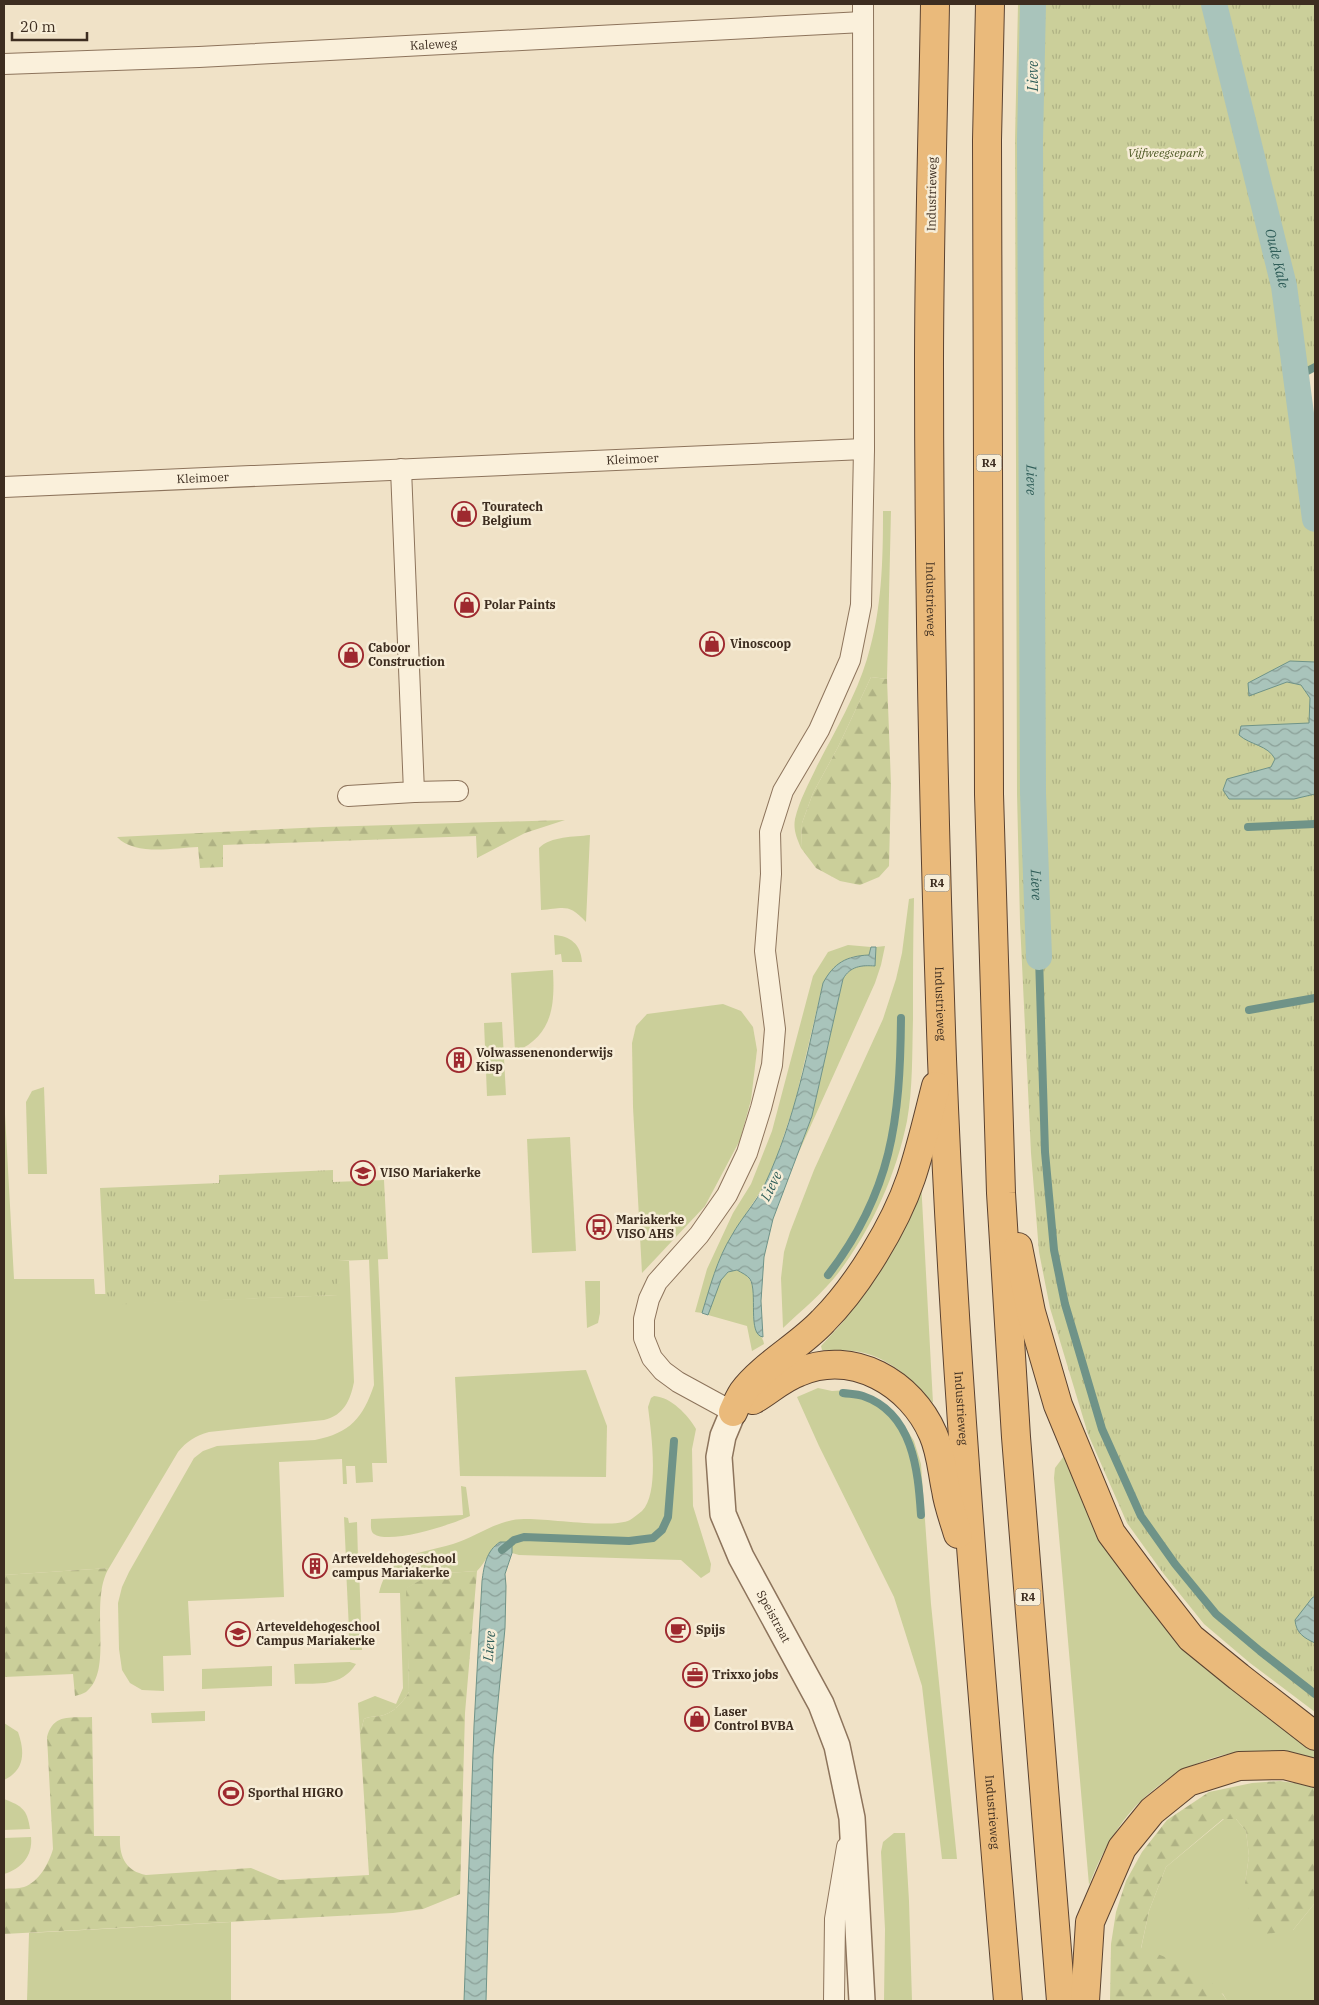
<svg xmlns="http://www.w3.org/2000/svg" width="1319" height="2005" font-family="'IBM Plex Serif',serif">
<style>
.grass{fill:#cbcf9a}
.forest{fill:url(#forest-firs)}
.park{fill:url(#park-tufts)}
.water{fill:url(#water-waves);stroke:#6f9388}
.lines{fill:none;stroke-linecap:round;stroke-linejoin:round}
.stream{stroke:#6f9388;stroke-width:8}
.canal{stroke:#a9c4bb;stroke-width:26}
.minor-casing{stroke:#8d745c;stroke-width:22}
.tertiary-casing{stroke:#8d745c;stroke-width:28}
.trunk-casing{stroke:#5b4230;stroke-width:30}
.minor{stroke:#faf0db;stroke-width:20}
.tertiary{stroke:#faf0db;stroke-width:25}
.trunk{stroke:#eaba7b;stroke-width:28}
.labels{text-anchor:middle;stroke-width:5;stroke-linejoin:round;paint-order:stroke}
.shield{fill:#f7edd7;stroke:#756757;stroke-width:1}
.shield-label{font-size:11px;font-weight:bold;fill:#3d2d20}
.street-label{font-size:12px;fill:#3d2d20;stroke:#f7edd7}
.park-label{font-size:12px;font-style:italic;fill:#4f5a26;stroke:#f7edd7}
.poi-label{font-size:12px;font-weight:bold;fill:#3d2d20;stroke:#f7edd7;text-anchor:start}
.water-label{font-size:14px;font-style:italic;fill:#2f5d58;stroke:#f7edd7}
</style>
<defs>
<pattern id="forest-firs" width="22" height="20" patternUnits="userSpaceOnUse" patternTransform="scale(1.25)"><rect width="22" height="20" fill="#cbcf9a"/><path d="M5 1l3.5 6h-7zM16 11l3.5 6h-7z" fill="#afb284"/></pattern>
<pattern id="park-tufts" width="24" height="20" patternUnits="userSpaceOnUse" patternTransform="scale(1.25)"><rect width="24" height="20" fill="#cbcf9a"/><path d="M3 7l-1-3M5 7V3M7 7l1-3M15 17l-1-3M17 17v-4M19 17l1-3" fill="none" stroke="#afb284"/></pattern>
<pattern id="water-waves" width="16" height="10" patternUnits="userSpaceOnUse" patternTransform="scale(1.25)"><rect width="16" height="10" fill="#a9c4bb"/><path d="M0 5q4-4 8 0t8 0" fill="none" stroke="#8ba098"/></pattern>
</defs>
<rect width="100%" height="100%" fill="#f0e2c7"/>
<g class="grass">
<path d="M 883,511 L 891,511 L 887,679 L 871,677 L 838,747 L 813,793 L 802,823 L 801,848 C 797,839 793,830 795,819 C 799,801 809,783 817,766 C 835,731 856,696 867,659 C 882,610 883,561 883,511 Z"/>
<path d="M 590,835 L 586,922 C 569,903 564,908 541,910 L 539,848 C 551,836 574,837 590,835 Z"/>
<path d="M 914,898 C 913,938 913,979 913,1019 C 912,1053 913,1088 907,1121 C 896,1175 872,1228 839,1272 C 823,1293 802,1310 783,1328 L 781,1278 L 784,1252 L 790,1232 L 814,1170 L 883,1019 L 896,979 L 902,953 L 909,899 Z"/>
<path d="M 554,935 C 570,936 581,944 582,962 L 562,962 L 561,954 L 555,955 Z"/>
<polygon points="848,945 871,947 869,955 851,957 823,983 795,1102 775,1162 764,1186 732,1235 722,1255 714,1274 702,1313 695,1312 707,1269 733,1213 751,1184 772,1131 813,976 828,952"/>
<path d="M 885,946 L 881,965 L 875,983 L 798,1154 L 812,1116 L 843,979 C 850,966 862,965 875,966 L 876,947 Z"/>
<path d="M 553,970 C 555,1007 552,1036 515,1052 L 511,973 Z"/>
<polygon points="723,1004 741,1011 753,1027 757,1050 751,1100 740,1140 705,1206 642,1273 633,1107 632,1043 636,1026 647,1014"/>
<polygon points="502,1022 506,1095 487,1096 484,1023"/>
<polygon points="44,1087 47,1174 28,1174 26,1102 32,1091"/>
<path d="M 4,1096 L 14,1279 L 94,1279 L 95,1294 L 107,1294 L 106,1304 L 338,1295 L 338,1261 L 349,1261 L 354,1382 C 350,1401 344,1415 324,1420 L 209,1432 C 195,1436 187,1441 178,1452 L 109,1568 L 4,1575 Z"/>
<polygon points="570,1137 576,1251 532,1253 527,1139"/>
<path d="M 921,1181 L 933,1403 C 912,1379 887,1355 854,1351 C 843,1350 833,1350 822,1350 L 821,1346 L 843,1322 L 868,1288 Z"/>
<path d="M 369,1259 L 378,1259 L 387,1463 L 372,1463 L 373,1482 L 356,1483 L 355,1466 L 346,1466 L 347,1484 L 343,1484 L 342,1459 L 279,1462 L 284,1597 L 188,1601 L 191,1655 L 163,1656 L 164,1691 L 142,1690 L 130,1683 L 122,1670 L 119,1649 L 118,1603 L 122,1587 L 129,1572 L 194,1458 L 203,1451 L 217,1446 L 315,1440 C 350,1433 363,1418 374,1385 Z"/>
<path d="M 733,1270 C 760,1271 752,1305 754,1323 C 756,1331 763,1336 764,1344 L 752,1351 L 747,1326 L 708,1315 C 712,1301 717,1275 733,1270 Z"/>
<polygon points="585,1281 600,1281 600,1313 598,1323 587,1328"/>
<polygon points="586,1370 607,1426 606,1477 460,1476 455,1377"/>
<polygon points="818,1388 832,1391 848,1390 863,1393 879,1401 895,1413 907,1430 914,1441 921,1464 931,1604 957,1859 942,1859 922,1686 894,1597 819,1446 797,1397"/>
<path d="M 654,1396 C 671,1397 688,1415 696,1429 L 692,1449 L 693,1506 L 711,1564 L 710,1572 L 701,1578 L 681,1560 L 519,1555 L 512,1553 L 512,1546 L 500,1542 C 490,1549 486,1562 477,1571 L 432,1574 L 407,1588 L 409,1692 C 403,1702 393,1714 380,1716 C 374,1717 370,1716 364,1719 L 360,1734 L 358,1703 L 375,1696 L 396,1704 L 403,1688 L 400,1593 L 379,1593 C 382,1580 387,1570 399,1562 C 415,1551 434,1550 453,1544 C 476,1537 498,1519 524,1519 C 547,1518 612,1529 630,1520 C 633,1518 638,1514 642,1511 C 660,1493 651,1431 648,1407 L 651,1398 Z"/>
<path d="M 1067,1452 L 1123,1565 L 1315,1747 L 1315,1760 C 1291,1756 1264,1749 1239,1752 C 1192,1758 1145,1788 1119,1827 C 1106,1845 1097,1865 1089,1885 L 1054,1478 L 1055,1468 Z"/>
<path d="M 461,1486 L 466,1487 L 470,1516 C 453,1524 390,1545 374,1534 C 370,1531 371,1524 371,1519 L 463,1515 Z"/>
<polygon points="344,1517 348,1518 349,1523 357,1522 358,1558 346,1559"/>
<polygon points="346,1568 359,1568 362,1650 350,1650"/>
<path d="M 350,1662 L 356,1664 C 341,1687 319,1683 295,1684 L 294,1664 Z"/>
<polygon points="272,1666 272,1686 202,1689 202,1669"/>
<polygon points="205,1711 205,1721 152,1723 151,1713"/>
<path d="M 4,1723 L 18,1732 C 25,1752 25,1770 4,1780 Z"/>
<path d="M 4,1799 C 22,1806 27,1809 30,1829 L 4,1830 Z"/>
<polygon points="1224,1819 1236,1819 1246,1831 1249,1856 1245,1883 1293,1930 1315,1903 1315,2001 1227,2001 1223,1994 1141,1949 1149,1911 1166,1867"/>
<polygon points="894,1833 905,1833 909,1901 912,2001 884,2001 885,1929 881,1852 883,1842"/>
<path d="M 31,1837 C 33,1856 21,1869 4,1874 L 4,1838 Z"/>
<polygon points="231,1922 231,2001 27,2001 29,1933"/>
</g>
<g class="forest">
<polygon points="871,677 887,679 891,784 889,866 879,877 860,885 840,881 816,868 801,848 802,823 813,793 838,747"/>
<path d="M 565,820 L 525,833 L 477,858 L 476,836 L 223,845 L 223,867 L 200,868 L 198,847 C 173,848 135,856 117,837 L 323,827 Z"/>
<path d="M 109,1568 C 88,1602 115,1670 86,1692 C 83,1694 78,1695 75,1696 L 73,1674 L 4,1677 L 4,1575 Z"/>
<path d="M 477,1571 L 465,1713 L 460,1894 L 423,1909 L 393,1913 L 4,1934 L 4,1889 C 10,1888 18,1889 24,1887 C 39,1882 49,1863 53,1849 L 47,1737 C 53,1713 71,1718 92,1717 L 94,1836 L 120,1836 C 119,1856 125,1871 146,1875 L 251,1868 L 280,1880 L 369,1875 L 360,1734 L 364,1719 C 370,1716 374,1717 380,1716 C 393,1714 403,1702 409,1692 L 406,1588 L 432,1574 Z"/>
<path d="M 1280,1781 L 1315,1786 L 1315,1903 L 1293,1930 L 1266,1934 L 1250,1920 L 1245,1883 L 1249,1856 L 1246,1831 L 1236,1819 L 1223,1819 L 1166,1867 L 1149,1911 L 1141,1948 C 1167,1957 1215,1976 1227,2001 L 1110,2001 L 1111,1944 L 1116,1912 L 1126,1881 L 1142,1852 L 1167,1820 L 1209,1792 L 1252,1783 Z"/>
</g>
<g class="park">
<polygon points="1018,4 1315,4 1315,367 1296,377 1315,519 1315,1712 1250,1663 1204,1624 1163,1573 1127,1523 1088,1434 1050,1308 1039,1252 1031,1153 1020,922 1017,794 1015,140"/>
<polygon points="333,1170 333,1182 384,1180 388,1259 338,1261 338,1295 106,1305 100,1188 219,1183 219,1175"/>
</g>
<g class="water">
<path d="M 1290,661 L 1315,662 L 1315,794 L 1294,799 L 1229,799 L 1223,790 L 1227,779 L 1271,767 L 1275,759 C 1268,745 1250,745 1239,735 L 1241,726 L 1309,723 L 1310,698 L 1301,685 L 1287,682 L 1249,696 L 1248,683 Z"/>
<path d="M 871,947 L 876,947 L 875,966 C 862,965 850,966 843,979 L 812,1116 L 773,1219 L 764,1257 L 761,1301 L 763,1337 C 747,1335 758,1292 750,1279 C 747,1275 742,1273 737,1270 L 728,1272 L 721,1280 L 708,1315 L 702,1313 C 710,1287 717,1259 732,1235 C 742,1217 756,1203 765,1184 C 795,1120 808,1051 823,983 C 834,963 846,956 869,955 Z"/>
<path d="M 500,1542 L 506,1542 L 512,1546 L 512,1553 L 505,1574 L 506,1586 L 505,1628 L 493,1755 L 486,2001 L 464,2001 L 474,1726 L 482,1581 C 484,1566 486,1551 500,1542 Z"/>
<path d="M 1315,1596 L 1315,1643 C 1304,1638 1296,1633 1295,1620 L 1312,1598 Z"/>
</g>
<g class="lines">
<g class="stream">
<polyline points="1296,377 1315,367"/>
<polyline points="1248,827 1315,824"/>
<polyline points="1039,957 1045,1152 1054,1250 1065,1304 1102,1429 1141,1516 1175,1564 1216,1614 1260,1651 1315,1694"/>
<polyline points="1249,1010 1315,998"/>
<path d="M 828,1275 C 892,1192 900,1120 901,1018"/>
<path d="M 843,1393 C 849,1394 857,1394 863,1396 C 913,1413 918,1470 921,1515"/>
<polyline points="502,1550 514,1540 524,1537 629,1541 653,1538 662,1530 668,1517 674,1441"/>
</g>
<g class="canal">
<path id="s1" d="M 1033,4 L 1030,140 L 1033,793 L 1039,957"/>
<path id="s2" d="M 1214,4 L 1284,286 L 1315,519"/>
</g>
<defs>
<g id="minor">
<path id="s3" d="M 4,64 L 199,57 L 863,22"/>
<path id="s4" d="M 4,487 L 864,449"/>
<polyline points="414,792 458,791"/>
<polyline points="348,796 414,792 401,469"/>
<polyline points="733,1412 678,1382 663,1371 652,1358 644,1338 644,1319 649,1299 657,1282 699,1235 727,1195 747,1153 761,1108 772,1065 775,1029 765,951 771,874 770,832 783,791 819,730 850,660 861,605 864,449 863,4"/>
<polyline points="834,2001 835,1919 847,1847"/>
</g>
<g id="tertiary">
<path id="s5" d="M 733,1412 L 723,1436 L 719,1457 L 723,1514 L 741,1557 L 821,1704 L 837,1746 L 852,1818 L 862,2001"/>
</g>
<g id="trunk">
<path id="s6" d="M 935,4 C 933,124 929,245 929,366 C 929,597 934,828 942,1059 C 954,1374 982,1687 1008,2001"/>
<polyline points="990,4 987,140 989,794 1001,1193 1016,1437 1061,2001"/>
<polyline points="1018,1247 1031,1312 1058,1405 1111,1533 1149,1584 1191,1638 1239,1677 1315,1736"/>
<path d="M 753,1400 C 769,1391 782,1378 799,1372 C 853,1349 911,1383 933,1434 C 941,1452 942,1471 946,1490 C 948,1505 954,1520 958,1534"/>
<path d="M 733,1412 C 736,1405 739,1398 743,1392 C 762,1366 801,1345 823,1321 C 858,1286 895,1225 911,1178 C 921,1148 928,1117 936,1086"/>
<polyline points="1085,2001 1090,1922 1122,1848 1152,1811 1188,1782 1239,1766 1284,1765 1315,1773"/>
</g>
</defs>
<use href="#minor" class="minor-casing"/>
<use href="#tertiary" class="tertiary-casing"/>
<use href="#trunk" class="trunk-casing"/>
<use href="#minor" class="minor"/>
<use href="#tertiary" class="tertiary"/>
<use href="#trunk" class="trunk"/>
</g>
<defs>
<symbol id="shop-ring" viewBox="-11 -11 22 22"><circle r="9.5" fill="#f7edd7" stroke="#9e292f" stroke-width="1.5"/><path d="M-5-2.5h2.3a2.7 3.5 0 0 1 5.4 0H5L5.5 6h-11ZM-1.5-2.5h3a1.5 2.3 0 0 0-3 0Z" fill="#9e292f"/></symbol>
<symbol id="building-ring" viewBox="-11 -11 22 22"><circle r="9.5" fill="#f7edd7" stroke="#9e292f" stroke-width="1.5"/><path d="M-4-6H4V6H1V3H-1V6H-4ZM-2.5-4.3h1.7v1.8h-1.7ZM.8-4.3h1.7v1.8H.8ZM-2.5-1h1.7V.8h-1.7ZM.8-1h1.7V.8H.8Z" fill="#9e292f"/></symbol>
<symbol id="school-ring" viewBox="-11 -11 22 22"><circle r="9.5" fill="#f7edd7" stroke="#9e292f" stroke-width="1.5"/><path d="M0-5L7-2L0 1L-7-2ZM-4 1L0 2.5L4 1V4Q0 6-4 4Z" fill="#9e292f"/></symbol>
<symbol id="bus-ring" viewBox="-11 -11 22 22"><circle r="9.5" fill="#f7edd7" stroke="#9e292f" stroke-width="1.5"/><path d="M-5-6H5V4H4V6H2V4H-2V6H-4V4H-5ZM-3.5-4V0h7V-4ZM-3.5 1.2v1.5H-2V1.2ZM2 1.2v1.5H3.5V1.2Z" fill="#9e292f"/></symbol>
<symbol id="cafe-ring" viewBox="-11 -11 22 22"><circle r="9.5" fill="#f7edd7" stroke="#9e292f" stroke-width="1.5"/><path d="M-5.5-4.5H6V0H3Q3 3.5 0 3.5H-2.5Q-5.5 3.5-5.5 0ZM3-3.2v2h1.7v-2ZM-6 4.5H4V6H-6Z" fill="#9e292f"/></symbol>
<symbol id="university-ring" viewBox="-11 -11 22 22"><circle r="9.5" fill="#f7edd7" stroke="#9e292f" stroke-width="1.5"/><path d="M0-5L7-2L0 1L-7-2ZM-4 1L0 2.5L4 1V4Q0 6-4 4Z" fill="#9e292f"/></symbol>
<symbol id="office-ring" viewBox="-11 -11 22 22"><circle r="9.5" fill="#f7edd7" stroke="#9e292f" stroke-width="1.5"/><path d="M-6-3h4V-5.5h4V-3h4V5H-6ZM-1-4.5V-3h2v-1.5ZM-6 0V1H6V0Z" fill="#9e292f"/></symbol>
<symbol id="stadium-ring" viewBox="-11 -11 22 22"><circle r="9.5" fill="#f7edd7" stroke="#9e292f" stroke-width="1.5"/><path d="M0-5a6.5 5 0 1 0 0 10a6.5 5 0 1 0 0-10ZM-3.5-1.8h7v3.6h-7Z" fill="#9e292f"/></symbol>
</defs>
<g fill-rule="evenodd">
<use href="#shop-ring" x="450" y="500" width="28" height="28"/>
<use href="#shop-ring" x="453" y="591" width="28" height="28"/>
<use href="#shop-ring" x="698" y="630" width="28" height="28"/>
<use href="#shop-ring" x="337" y="641" width="28" height="28"/>
<use href="#building-ring" x="445" y="1046" width="28" height="28"/>
<use href="#school-ring" x="349" y="1159" width="28" height="28"/>
<use href="#bus-ring" x="585" y="1213" width="28" height="28"/>
<use href="#building-ring" x="301" y="1552" width="28" height="28"/>
<use href="#cafe-ring" x="664" y="1616" width="28" height="28"/>
<use href="#university-ring" x="224" y="1620" width="28" height="28"/>
<use href="#office-ring" x="681" y="1661" width="28" height="28"/>
<use href="#shop-ring" x="683" y="1705" width="28" height="28"/>
<use href="#stadium-ring" x="217" y="1779" width="28" height="28"/>
</g>
<g class="labels">
<g class="shield">
<rect x="976.5" y="454.5" width="25" height="17" rx="4"/>
<rect x="924.5" y="874.5" width="25" height="17" rx="4"/>
<rect x="1015.5" y="1588.5" width="25" height="17" rx="4"/>
</g>
<g class="shield-label">
<text x="989" y="467">R4</text>
<text x="937" y="887">R4</text>
<text x="1028" y="1601">R4</text>
</g>
<g class="street-label">
<text dy="4" stroke="none"><textPath href="#s3" startOffset="430">Kaleweg</textPath></text>
<text transform="translate(932 194) rotate(-89)" y="4">Industrieweg</text>
<text dy="4" stroke="none"><textPath href="#s4" startOffset="629">Kleimoer</textPath></text>
<text dy="4" stroke="none"><textPath href="#s4" startOffset="199">Kleimoer</textPath></text>
<text dy="4" stroke="none"><textPath href="#s6" startOffset="595">Industrieweg</textPath></text>
<text dy="4" stroke="none"><textPath href="#s6" startOffset="1000">Industrieweg</textPath></text>
<text dy="4" stroke="none"><textPath href="#s6" startOffset="1405">Industrieweg</textPath></text>
<text dy="4" stroke="none"><textPath href="#s5" startOffset="219">Speistraat</textPath></text>
<text dy="4" stroke="none"><textPath href="#s6" startOffset="1810">Industrieweg</textPath></text>
</g>
<g class="park-label">
<text x="1166" y="157">Vijfweegsepark</text>
</g>
<g class="poi-label">
<text x="482" y="511">Touratech<tspan x="482" dy="14">Belgium</tspan></text>
<text x="484" y="609">Polar Paints</text>
<text x="730" y="648">Vinoscoop</text>
<text x="368" y="652">Caboor<tspan x="368" dy="14">Construction</tspan></text>
<text x="476" y="1057">Volwassenenonderwijs<tspan x="476" dy="14">Kisp</tspan></text>
<text x="380" y="1177">VISO Mariakerke</text>
<text x="616" y="1224">Mariakerke<tspan x="616" dy="14">VISO AHS</tspan></text>
<text x="332" y="1563">Arteveldehogeschool<tspan x="332" dy="14">campus Mariakerke</tspan></text>
<text x="256" y="1631">Arteveldehogeschool<tspan x="256" dy="14">Campus Mariakerke</tspan></text>
<text x="696" y="1634">Spijs</text>
<text x="712" y="1679">Trixxo jobs</text>
<text x="714" y="1716">Laser<tspan x="714" dy="14">Control BVBA</tspan></text>
<text x="248" y="1797">Sporthal HIGRO</text>
</g>
<g class="water-label">
<text transform="translate(1033 76) rotate(-90)" y="5">Lieve</text>
<text dy="5" stroke="none"><textPath href="#s2" startOffset="262">Oude Kale</textPath></text>
<text dy="5" stroke="none"><textPath href="#s1" startOffset="476">Lieve</textPath></text>
<text dy="5" stroke="none"><textPath href="#s1" startOffset="881">Lieve</textPath></text>
<text transform="translate(771 1186) rotate(-64)" y="5">Lieve</text>
<text transform="translate(489 1646) rotate(-85)" y="5">Lieve</text>
</g>
</g>
<rect width="1319" height="2005" fill="none" stroke="#3d2d20" stroke-width="10"/>
<path d="M12 32v8h75v-8" fill="none" stroke="#3d2d20" stroke-width="2.5"/>
<text x="20" y="32" font-size="15" fill="#3d2d20" stroke="#f7edd7" stroke-width="4" paint-order="stroke">20 m</text>
</svg>
